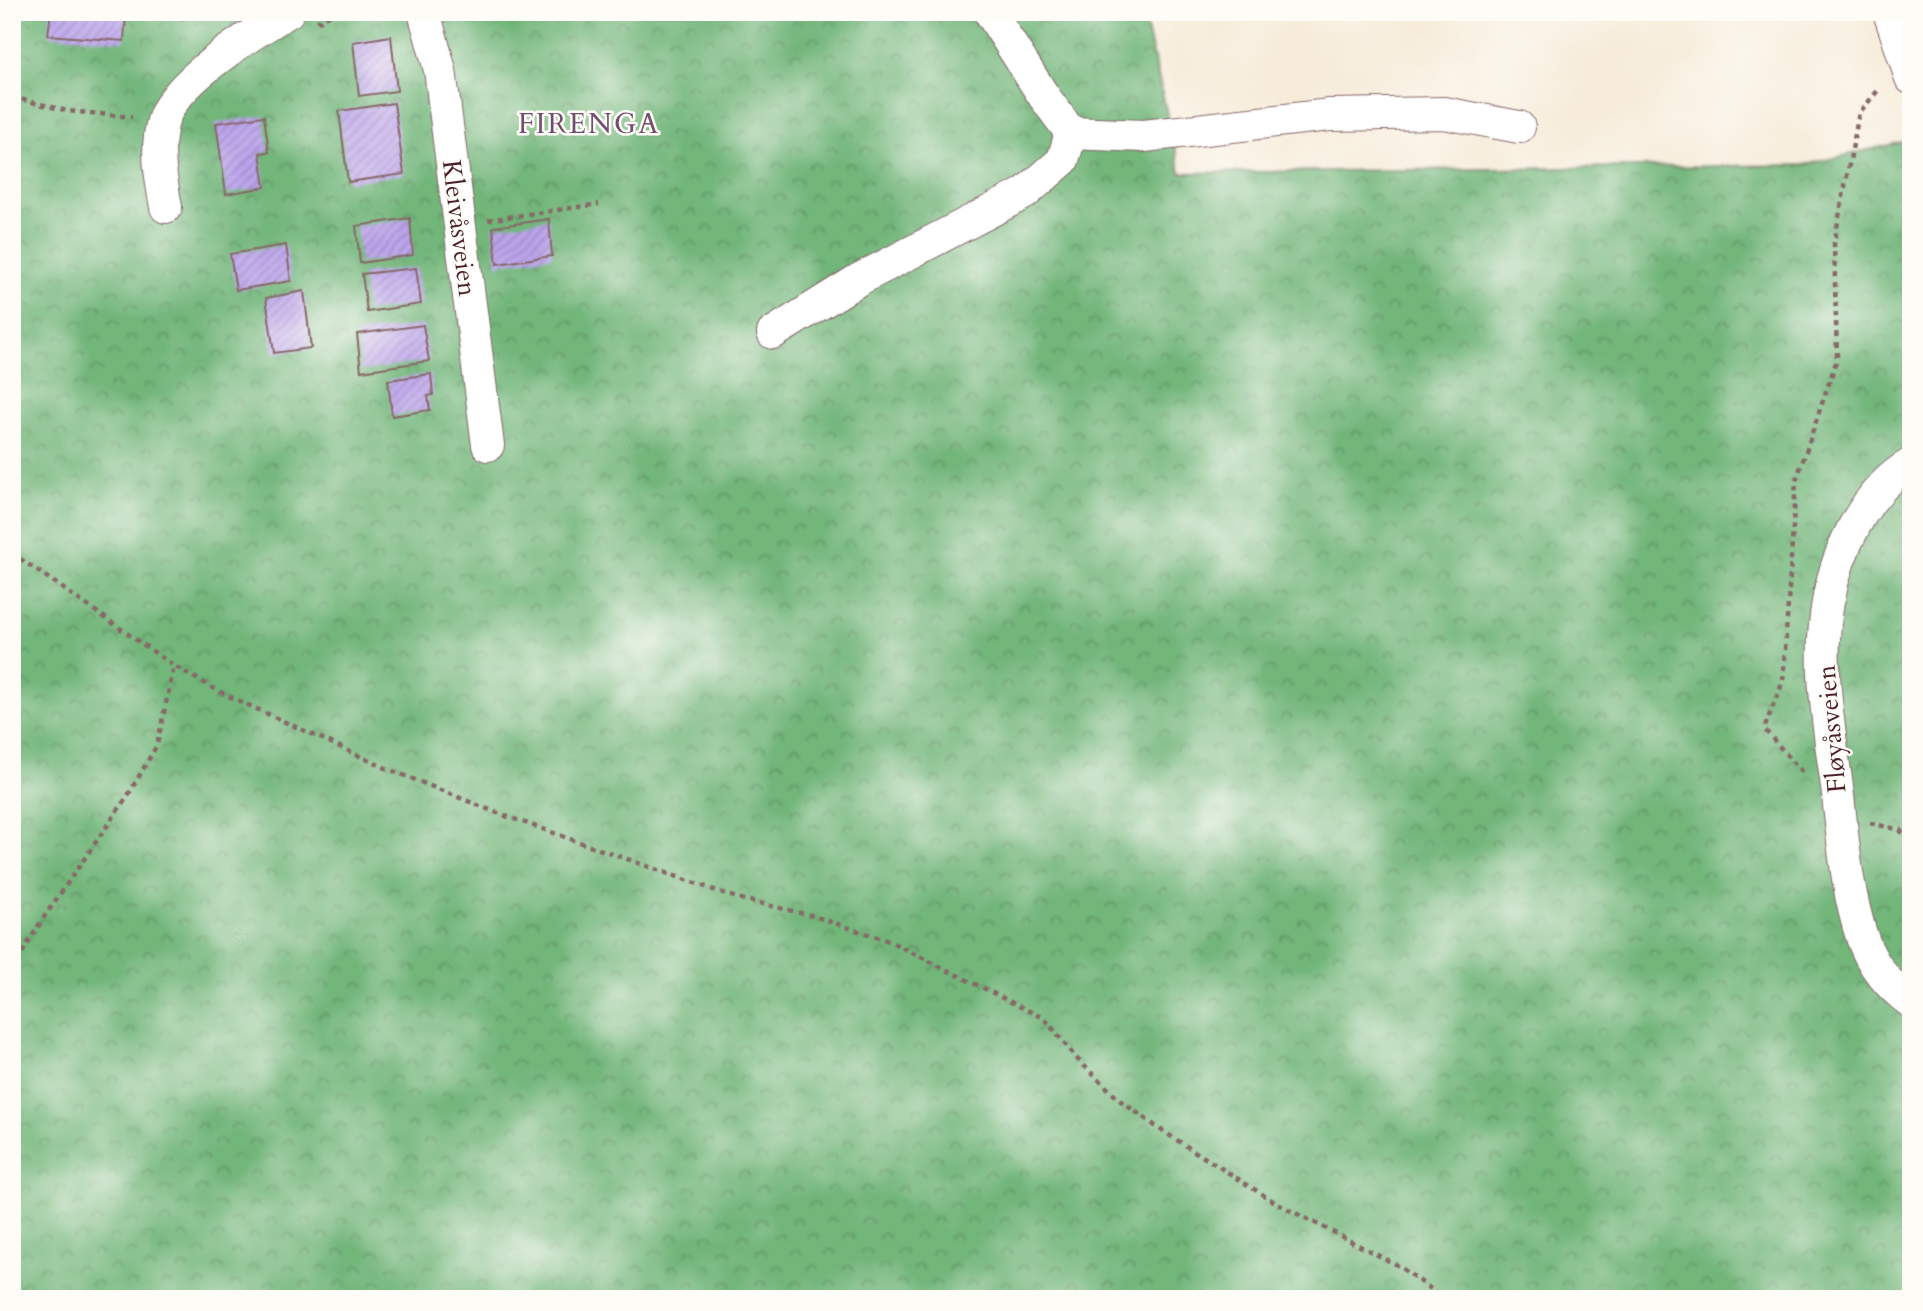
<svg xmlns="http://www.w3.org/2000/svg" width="1923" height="1311" font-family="Cardo,serif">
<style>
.forest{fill:url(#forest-crowns);stroke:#5e6a52;stroke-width:2}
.building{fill:url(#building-hatch)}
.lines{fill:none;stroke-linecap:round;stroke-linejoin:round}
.minor-casing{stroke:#876768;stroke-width:34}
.path{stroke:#876768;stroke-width:4.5;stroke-dasharray:5 5;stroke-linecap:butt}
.minor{stroke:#fff;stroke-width:32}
.labels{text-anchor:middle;stroke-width:5;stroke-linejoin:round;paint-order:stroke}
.street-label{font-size:26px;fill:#4a1f2b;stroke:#fdfcf7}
.neighbourhood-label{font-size:28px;letter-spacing:2px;fill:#724e6f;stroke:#fdfcf7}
</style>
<defs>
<pattern id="forest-crowns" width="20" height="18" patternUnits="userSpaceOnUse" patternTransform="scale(1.75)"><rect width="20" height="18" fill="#72b67a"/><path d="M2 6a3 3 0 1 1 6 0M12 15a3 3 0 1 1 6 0" fill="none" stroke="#609364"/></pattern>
<pattern id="building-hatch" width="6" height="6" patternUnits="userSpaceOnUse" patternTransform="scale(1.75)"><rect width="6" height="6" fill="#bca4ec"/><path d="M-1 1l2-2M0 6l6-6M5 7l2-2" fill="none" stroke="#9b85bf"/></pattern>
</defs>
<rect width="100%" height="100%" fill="#fdfcf7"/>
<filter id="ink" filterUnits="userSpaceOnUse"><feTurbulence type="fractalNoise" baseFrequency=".0143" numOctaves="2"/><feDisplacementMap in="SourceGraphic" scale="14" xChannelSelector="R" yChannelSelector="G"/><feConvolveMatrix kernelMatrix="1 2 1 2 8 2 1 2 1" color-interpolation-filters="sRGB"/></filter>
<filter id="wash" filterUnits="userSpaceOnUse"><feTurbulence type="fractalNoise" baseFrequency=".00686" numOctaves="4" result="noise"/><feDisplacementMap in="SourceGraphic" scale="28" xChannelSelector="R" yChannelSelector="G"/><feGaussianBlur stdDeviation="1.57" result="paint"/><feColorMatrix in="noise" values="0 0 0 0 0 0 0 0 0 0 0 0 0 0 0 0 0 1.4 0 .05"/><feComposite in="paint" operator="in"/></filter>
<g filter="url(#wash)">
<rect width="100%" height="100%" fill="#f7ecda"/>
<polygon class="forest" points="12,12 1143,12 1181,173 1804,165 1911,140 1911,1299 16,1299 12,1273"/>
<g id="blocks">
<g class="building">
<polygon points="51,12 126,12 124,41 48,35"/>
<polygon points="178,12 193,12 182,19"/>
<polygon points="391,36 397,91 359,96 353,42"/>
<polygon points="394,103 404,174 348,182 339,111"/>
<polygon points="264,116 269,152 260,153 265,187 226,194 216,123"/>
<polygon points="410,218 413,255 360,263 356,226"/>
<polygon points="549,219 552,256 497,264 493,227"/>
<polygon points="286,245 291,281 236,290 230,254"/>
<polygon points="416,268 421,304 367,312 362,274"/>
<polygon points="304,291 311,348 274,353 266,298"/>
<polygon points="423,325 429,361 361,371 357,334"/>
<polygon points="431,374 433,395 428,396 430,410 392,416 388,380"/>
</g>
</g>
</g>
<g filter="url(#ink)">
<use href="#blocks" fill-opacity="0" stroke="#876768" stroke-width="2"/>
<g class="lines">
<defs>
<g id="minor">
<polyline points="424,12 440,70 488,445"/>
<polyline points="990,12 1043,95 1071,133"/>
<polyline points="1889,12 1911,78"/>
<polyline points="1071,133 1144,136 1330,115 1444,113 1519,127"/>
<path d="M 166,207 C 161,180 155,148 163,121 C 174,81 253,33 288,12"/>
<polyline points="773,333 858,280 1025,193 1063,160 1071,133"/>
<path d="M 1911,464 C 1865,490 1837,551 1828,602 C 1817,663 1829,726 1837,787 C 1843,838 1846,891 1863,940 C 1872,965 1889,986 1911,1002"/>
</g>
</defs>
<use href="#minor" class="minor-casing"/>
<g class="path">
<polyline points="317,22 334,12"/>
<polyline points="12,97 68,111 132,117"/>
<polyline points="488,220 599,204"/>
<polyline points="12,553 174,666 224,694 388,769 500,814 737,898 810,915 889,941 1045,1019 1076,1058 1122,1102 1161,1130 1276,1203 1397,1265 1445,1299"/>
<polyline points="1802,772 1764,729 1783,681 1796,481 1837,359 1834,243 1859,113 1880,88"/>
<polyline points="1870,823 1900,830 1911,843"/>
<polyline points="12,970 42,920 127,797 157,745 174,666"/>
</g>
<use href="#minor" class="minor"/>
</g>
</g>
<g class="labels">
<g class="street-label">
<text transform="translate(460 228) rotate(83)" y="9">Kleivåsveien</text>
<text transform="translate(1831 729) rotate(-95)" y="9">Fløyåsveien</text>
</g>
<g class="neighbourhood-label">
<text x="589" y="133">FIRENGA</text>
</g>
</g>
<rect width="1923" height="1311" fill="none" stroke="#fdfcf7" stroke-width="42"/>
</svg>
